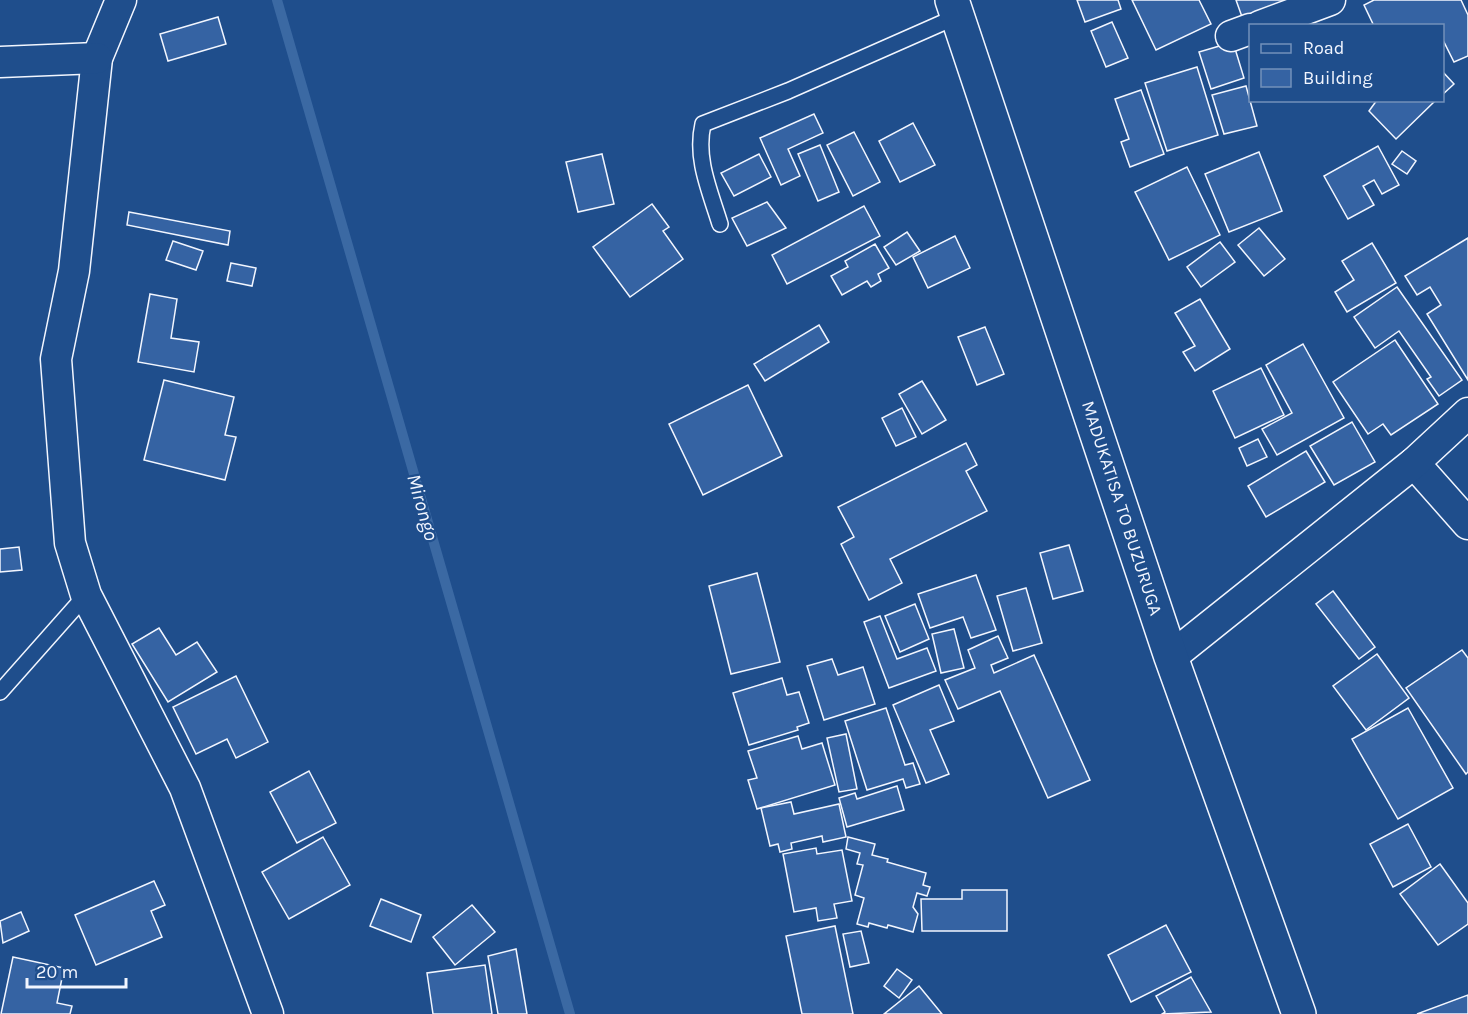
<svg xmlns="http://www.w3.org/2000/svg" width="1468" height="1014" font-family="Karla,sans-serif">
<style>
.lines{fill:none;stroke-linecap:round;stroke-linejoin:round}
.stream{stroke:#3b69a3;stroke-width:10}
.building{fill:#3563a3;stroke:#f2f6ff;stroke-width:1.5}
.service-casing{stroke:#f2f6ff;stroke-width:18}
.minor-casing{stroke:#f2f6ff;stroke-width:33}
.secondary-casing{stroke:#f2f6ff;stroke-width:36}
.service{stroke:#1f4e8c;stroke-width:15}
.minor{stroke:#1f4e8c;stroke-width:30}
.secondary{stroke:#1f4e8c;stroke-width:33}
.labels{text-anchor:middle;stroke-width:4.5;stroke-linejoin:round;paint-order:stroke}
.street-label{font-size:18px;fill:#f2f6ff;stroke:#1f4e8c}
.water-label{font-size:20px;font-style:italic;fill:#f2f6ff;stroke:#1f4e8c}
</style>
<rect width="100%" height="100%" fill="#1f4e8c"/>
<g class="lines">
<polyline class="stream" points="277,0 570,1014"/>
</g>
<g class="building">
<polygon points="1077,0 1118,0 1121,9 1085,22"/>
<polygon points="1132,0 1199,0 1211,24 1156,50"/>
<polygon points="1236,0 1310,0 1246,28"/>
<polygon points="1374,0 1461,0 1468,15 1468,56 1454,62 1442,38 1442,26 1374,26 1364,5"/>
<polygon points="218,17 226,44 168,61 160,34"/>
<polygon points="1112,22 1128,58 1106,67 1091,31"/>
<polygon points="1233,42 1244,78 1211,89 1199,52"/>
<polygon points="1197,67 1218,135 1167,151 1145,83"/>
<polygon points="1442,71 1454,84 1442,95"/>
<polygon points="1246,86 1257,126 1224,134 1212,95"/>
<polygon points="1141,90 1164,154 1130,167 1121,142 1129,139 1115,99"/>
<polygon points="1377,100 1436,100 1396,139 1369,111"/>
<polygon points="814,114 823,133 788,149 800,176 781,185 760,138"/>
<polygon points="913,123 935,165 900,182 879,141"/>
<polygon points="854,132 880,182 853,196 827,145"/>
<polygon points="820,145 839,192 818,201 798,154"/>
<polygon points="1378,146 1399,185 1382,194 1374,180 1363,186 1374,205 1348,219 1324,176"/>
<polygon points="1402,151 1416,161 1407,174 1392,164"/>
<polygon points="1259,152 1282,211 1229,232 1205,174"/>
<polygon points="602,154 614,204 578,212 566,162"/>
<polygon points="759,154 771,177 734,196 721,173"/>
<polygon points="1187,167 1220,235 1169,260 1135,192"/>
<polygon points="767,202 786,228 747,246 732,218"/>
<polygon points="652,204 669,227 663,231 683,259 630,297 593,247"/>
<polygon points="864,206 880,236 787,284 772,255"/>
<polygon points="129,212 230,231 228,245 127,225"/>
<polygon points="1259,228 1285,259 1264,276 1238,245"/>
<polygon points="907,232 920,251 896,265 884,247"/>
<polygon points="955,236 970,268 928,288 913,257"/>
<polygon points="1468,238 1468,380 1427,314 1441,305 1430,287 1417,295 1405,276"/>
<polygon points="173,241 203,251 196,270 166,260"/>
<polygon points="1220,242 1235,262 1201,287 1187,267"/>
<polygon points="1372,243 1396,283 1347,312 1335,292 1354,280 1342,261"/>
<polygon points="875,244 889,268 878,274 881,281 871,287 867,281 842,295 831,276 848,267 845,261"/>
<polygon points="231,263 256,268 252,286 227,281"/>
<polygon points="1397,287 1462,380 1439,396 1427,379 1431,377 1399,331 1375,348 1354,317"/>
<polygon points="150,294 177,299 171,338 199,342 194,372 138,362"/>
<polygon points="1200,299 1230,349 1195,371 1183,352 1195,346 1175,313"/>
<polygon points="819,325 829,342 765,381 754,364"/>
<polygon points="985,327 1004,374 977,385 958,337"/>
<polygon points="1395,340 1438,404 1391,435 1383,424 1368,434 1333,382"/>
<polygon points="1303,344 1344,418 1277,455 1262,429 1292,413 1266,365"/>
<polygon points="1261,368 1284,415 1235,438 1213,391"/>
<polygon points="164,380 234,397 225,435 236,437 225,480 144,460"/>
<polygon points="922,381 946,420 922,434 899,394"/>
<polygon points="748,385 782,456 703,495 669,424"/>
<polygon points="902,408 916,437 896,446 882,418"/>
<polygon points="1352,422 1375,462 1334,485 1310,446"/>
<polygon points="1258,439 1267,457 1247,466 1239,448"/>
<polygon points="966,443 977,465 966,471 987,511 890,559 902,583 869,600 841,544 854,537 838,507"/>
<polygon points="1306,451 1325,482 1266,517 1248,486"/>
<polygon points="1069,545 1083,591 1053,599 1040,553"/>
<polygon points="19,547 22,570 0,572 0,549"/>
<polygon points="757,573 780,662 731,674 709,586"/>
<polygon points="976,575 996,630 971,638 963,617 930,628 918,594"/>
<polygon points="1026,588 1042,643 1013,651 997,596"/>
<polygon points="1333,591 1375,647 1359,659 1316,604"/>
<polygon points="915,604 929,639 900,652 885,616"/>
<polygon points="880,616 897,659 927,648 936,671 889,688 864,622"/>
<polygon points="159,628 176,655 197,642 217,672 168,702 132,644"/>
<polygon points="954,629 964,668 941,673 932,634"/>
<polygon points="998,636 1008,658 991,665 994,673 1034,655 1090,780 1048,798 1000,691 958,709 945,680 975,668 968,650"/>
<polygon points="1462,650 1468,658 1468,772 1466,774 1406,688"/>
<polygon points="1377,654 1409,698 1366,730 1333,686"/>
<polygon points="832,659 838,675 863,667 875,704 824,720 807,666"/>
<polygon points="236,676 268,742 236,758 227,739 196,754 173,707"/>
<polygon points="782,678 787,695 799,692 809,723 797,727 798,730 749,745 733,693"/>
<polygon points="939,685 954,721 930,730 949,774 926,783 893,705"/>
<polygon points="886,708 905,765 913,763 920,784 906,788 903,779 867,790 845,721"/>
<polygon points="1408,708 1453,788 1398,819 1352,739"/>
<polygon points="846,734 857,789 839,792 827,738"/>
<polygon points="798,736 802,749 822,743 835,785 757,809 748,780 757,778 748,751"/>
<polygon points="309,771 336,823 297,843 270,792"/>
<polygon points="897,786 904,810 847,827 839,798 855,793 857,799"/>
<polygon points="791,802 794,814 839,804 846,837 823,842 822,836 791,843 792,849 780,852 778,844 770,846 761,808"/>
<polygon points="1408,824 1431,867 1393,887 1370,844"/>
<polygon points="323,837 350,885 289,919 262,872"/>
<polygon points="848,837 875,844 872,855 888,859 887,862 926,873 923,885 930,887 927,896 917,893 913,907 918,914 913,932 888,925 887,928 869,923 868,927 857,924 864,898 855,895 863,865 857,864 860,853 846,849"/>
<polygon points="816,848 817,854 842,850 852,901 834,904 837,918 818,921 816,908 794,912 783,854"/>
<polygon points="1440,864 1468,903 1468,924 1438,945 1400,894"/>
<polygon points="154,881 165,905 151,911 162,937 96,965 75,915"/>
<polygon points="962,890 1007,890 1007,931 922,931 921,899 962,899"/>
<polygon points="381,899 421,915 411,942 370,926"/>
<polygon points="472,905 495,932 455,965 433,937"/>
<polygon points="21,912 29,931 3,943 0,921"/>
<polygon points="1166,925 1191,972 1131,1002 1108,955"/>
<polygon points="835,926 853,1014 802,1014 786,936"/>
<polygon points="861,931 869,963 850,967 843,934"/>
<polygon points="516,949 527,1014 498,1014 488,956"/>
<polygon points="13,957 64,968 57,1003 72,1006 70,1014 1,1014"/>
<polygon points="485,965 492,1014 433,1014 427,973"/>
<polygon points="897,969 912,980 899,998 884,986"/>
<polygon points="1191,977 1211,1012 1162,1014 1165,1012 1156,996"/>
<polygon points="919,986 942,1014 884,1014"/>
<polygon points="1468,995 1468,1014 1417,1014"/>
</g>
<g class="lines">
<defs>
<g id="service">
<path d="M 720,224 C 710,191 695,159 703,124 L 788,91 L 958,16"/>
<polyline points="0,692 86,595"/>
</g>
<g id="minor">
<polyline points="121,0 97,58 74,271 56,359 70,543 86,595 185,788 268,1014"/>
<polyline points="1260,26 1330,0"/>
<polyline points="1231,36 1250,29"/>
<polyline points="0,62 97,58"/>
<polyline points="1414,463 1468,524"/>
<polyline points="1171,657 1414,463 1468,413"/>
</g>
<polyline id="secondary" points="952,0 1171,657 1299,1014"/>
</defs>
<use href="#service" class="service-casing"/>
<use href="#minor" class="minor-casing"/>
<use href="#secondary" class="secondary-casing"/>
<use href="#service" class="service"/>
<use href="#minor" class="minor"/>
<use href="#secondary" class="secondary"/>
</g>
<g class="labels">
<g class="street-label">
<text transform="translate(1122 508) rotate(72)" y="6">MADUKATISA TO BUZURUGA</text>
</g>
<g class="water-label">
<text transform="translate(423 507) rotate(74)" y="7">Mirongo</text>
</g>
</g>
<rect x="1249" y="24" width="195" height="78" fill="#1f4e8c" stroke="#7391ba" stroke-width="1.5"/>
<rect x="1261" y="44" width="30" height="9" fill="#1f4e8c" stroke="#7391ba" stroke-width="1.5"/>
<text x="1303" y="54" font-size="18" fill="#f2f6ff">Road</text>
<rect x="1261" y="69" width="30" height="18" fill="#3563a3" stroke="#7391ba" stroke-width="1.5"/>
<text x="1303" y="84" font-size="18" fill="#f2f6ff">Building</text>
<path d="M27 978v9h99v-9" fill="none" stroke="#f2f6ff" stroke-width="3"/>
<text x="36" y="978" font-size="18" fill="#f2f6ff" stroke="#1f4e8c" stroke-width="4.5" paint-order="stroke">20 m</text>
</svg>
